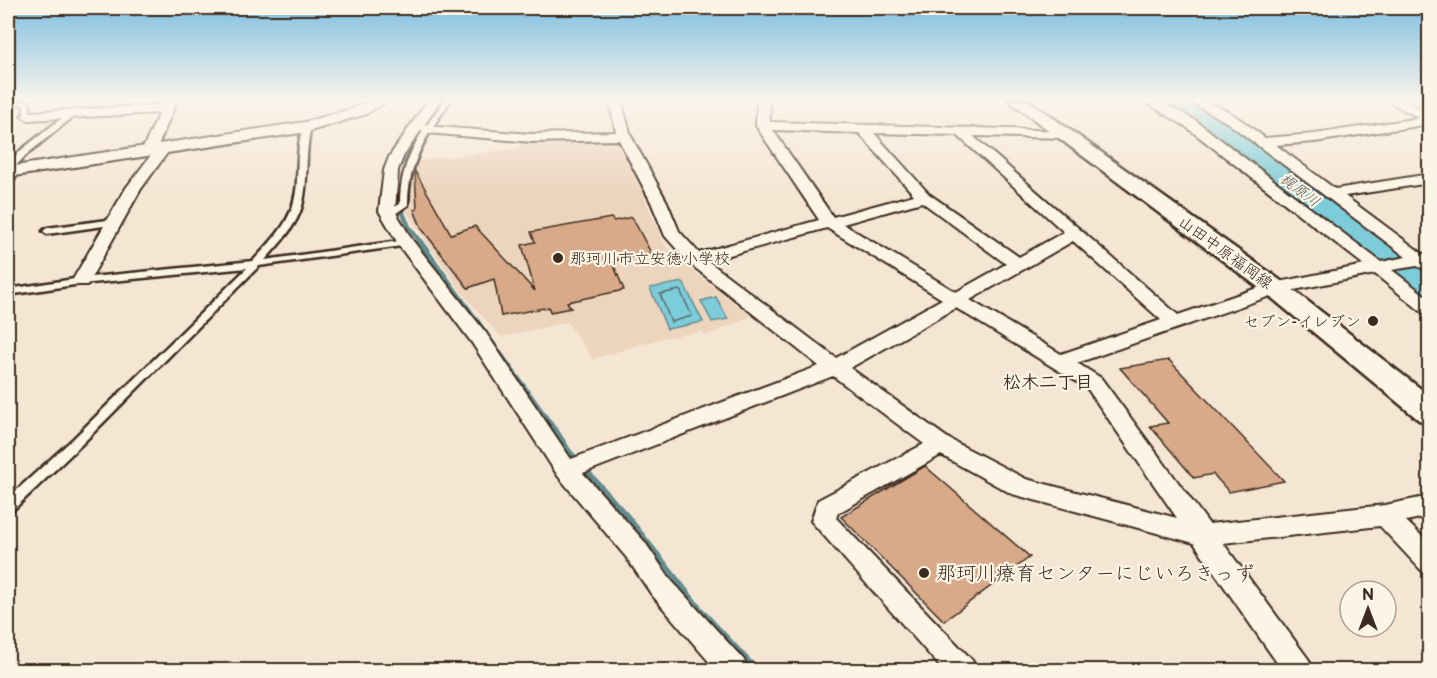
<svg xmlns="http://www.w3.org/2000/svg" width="1437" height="678" font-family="'Balsamiq Sans','Klee One',sans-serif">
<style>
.built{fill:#ecd4bd}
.water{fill:#7dccd9;stroke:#638b8e;stroke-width:1.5}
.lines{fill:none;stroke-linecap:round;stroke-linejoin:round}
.shore{stroke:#556b69;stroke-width:1.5}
.stream-far2{stroke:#638b8e;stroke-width:4.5}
.stream-far1{stroke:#638b8e;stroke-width:6}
.stream{stroke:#638b8e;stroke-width:8}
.river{fill:#7dccd9;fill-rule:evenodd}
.building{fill:#d8aa8a;stroke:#3b2a1e;stroke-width:1.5}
.service-casing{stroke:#3b2a1e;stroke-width:5}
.minor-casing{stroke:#3b2a1e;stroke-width:4}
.tertiary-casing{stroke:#3b2a1e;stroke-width:4}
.secondary-casing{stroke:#3b2a1e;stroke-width:5}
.service{fill:#fcf5e5;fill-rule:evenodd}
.minor{fill:#fcf5e5;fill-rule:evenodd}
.tertiary{fill:#fcf5e5;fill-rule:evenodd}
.secondary{fill:#fcf5e5;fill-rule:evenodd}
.poi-dot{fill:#3b2a1e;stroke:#fcf5e5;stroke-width:2}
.labels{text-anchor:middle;stroke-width:4.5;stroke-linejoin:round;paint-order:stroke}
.far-water-label{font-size:15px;font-style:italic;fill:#4f5b56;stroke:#fcf5e5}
.street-label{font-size:16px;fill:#3b2a1e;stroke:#fcf5e5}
.poi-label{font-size:16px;fill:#3b2a1e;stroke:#fcf5e5;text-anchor:start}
.neighbourhood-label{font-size:18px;font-weight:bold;fill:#3b2a1e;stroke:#fcf5e5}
.near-poi-label{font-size:20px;fill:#3b2a1e;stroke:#fcf5e5;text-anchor:start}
</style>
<rect width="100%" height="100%" fill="#f5e6d3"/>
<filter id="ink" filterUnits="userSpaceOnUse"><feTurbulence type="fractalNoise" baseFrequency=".0167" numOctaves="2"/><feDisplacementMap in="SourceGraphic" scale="12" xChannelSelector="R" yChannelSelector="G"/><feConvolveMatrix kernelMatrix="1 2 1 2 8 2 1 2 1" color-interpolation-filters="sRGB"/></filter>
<g filter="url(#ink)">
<polygon class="built" points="618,138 665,245 693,271 751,316 706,336 700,332 662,338 593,359 567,322 501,337 463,294 406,211 413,204 409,198 415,161 518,148 521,139"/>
<g class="water">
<polygon points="683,282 703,322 667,329 650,288"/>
<polygon points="716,297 728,319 712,322 701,301"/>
</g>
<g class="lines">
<polygon class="shore" points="680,290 692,316 671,322 660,294"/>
<g class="stream-far2">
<polyline points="428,119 441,100"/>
<polyline points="399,167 421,130"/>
<polyline points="395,195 409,227 421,243"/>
</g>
<polyline class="stream-far1" points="420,242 555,431"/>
<polyline class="stream" points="554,430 568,452 627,518 701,612 755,670"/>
<polygon class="river" points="1156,100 1183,100 1228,125 1430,272 1430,298 1419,295 1212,135 1159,105"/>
</g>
<g class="building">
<polygon points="415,171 451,234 475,226 535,291 522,245 535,242 531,232 611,218 614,221 632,217 651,253 612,261 624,290 567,302 571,308 550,312 549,307 501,316 494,279 468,288 422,229 414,210 417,209"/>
<polygon points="1169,360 1284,481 1229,492 1213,474 1194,478 1150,426 1168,423 1120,368"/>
<polygon points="925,466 1030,557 944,621 841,517"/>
</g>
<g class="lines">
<defs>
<g id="service">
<polygon points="8,100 29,102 31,118 24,116 24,105 8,102"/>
<path d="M 445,100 L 451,100 C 427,135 408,161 408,205 L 392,216 L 386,216 L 386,212 L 400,204 C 400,160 420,134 445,100 Z"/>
<polygon points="67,114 74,116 26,155 13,169 19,171 11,185 8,185 8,177 11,172 8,172 8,166 20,151"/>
<path d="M 304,125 L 311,127 C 304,153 309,181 302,206 C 296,227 279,244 265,260 L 406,240 L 409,241 L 411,243 L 409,245 L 259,266 L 82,444 L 13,510 L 8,511 L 8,498 L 74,438 L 247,268 L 81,284 L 8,295 L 8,289 L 81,278 L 253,261 C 277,235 295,219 297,181 C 298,163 297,143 304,125 Z"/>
<polygon points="115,219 118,220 118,224 47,234 43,231 47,228"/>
</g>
<g id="minor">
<polygon points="165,100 177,100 158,146 168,146 170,149 141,189 87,285 75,285 72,281 126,188 151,155 142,151 159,113 28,120 21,116 28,112 162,105"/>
<path d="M 428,100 L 440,100 L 424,126 L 532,134 L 616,132 L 609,100 L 621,100 L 631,136 L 667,202 L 679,231 L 699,253 L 819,220 L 756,126 L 757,100 L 769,100 L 770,122 L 1071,131 L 1073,134 L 1066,138 L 973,136 L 1178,315 L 1269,284 L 1364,265 L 1185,126 L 1142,100 L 1157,100 L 1195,120 L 1381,262 L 1406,257 L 1228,123 L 1187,100 C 1216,98 1243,121 1265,138 L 1314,134 L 1419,118 L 1386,100 L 1402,100 L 1430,113 L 1430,124 L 1314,142 L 1276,145 L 1335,189 L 1430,174 L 1430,183 L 1345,196 L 1423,254 L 1430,253 L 1430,272 L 1417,266 L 1392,270 L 1430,299 L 1430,315 L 1423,313 L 1375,274 L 1279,293 L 1077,363 L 1101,378 L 1209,524 L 1385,505 L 1430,496 L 1430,516 L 1406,521 L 1430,544 L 1430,573 L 1421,570 L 1380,526 L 1223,543 L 1309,660 L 1313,670 L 1282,670 L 1194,543 L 1012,494 L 941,455 L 838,513 L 836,518 L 972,660 L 976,670 L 943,670 L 811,521 L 818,500 L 924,444 L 833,376 L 583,473 L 644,541 L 670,579 L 744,660 L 748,670 L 716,670 L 652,595 L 626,557 L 558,476 L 472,343 L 400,247 L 379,211 L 384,170 L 389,157 ZM 421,130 L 427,133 L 532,142 L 619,140 L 651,202 L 665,236 L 689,263 L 819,366 L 571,459 L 486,333 L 413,241 L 395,211 L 398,170 L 403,157 ZM 773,130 L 859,133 L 914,195 L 833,217 ZM 874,133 L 957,135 L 1064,232 L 1019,257 L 929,194 ZM 922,202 L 1006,264 L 956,292 L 843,224 ZM 827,228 L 942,299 L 836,358 L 708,261 ZM 1073,241 L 1161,320 L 1061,354 L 970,300 ZM 956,308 L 1087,388 L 1177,518 L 1026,479 L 949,439 L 850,368 Z"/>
</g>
<polygon id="tertiary" points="370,100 389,100 366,114 307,132 8,177 8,167 305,122 354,108"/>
<polygon id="secondary" points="1008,100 1028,100 1284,283 1430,396 1430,423 1419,420 1266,293"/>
</defs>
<use href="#service" class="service-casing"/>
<use href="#minor" class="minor-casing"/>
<use href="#tertiary" class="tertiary-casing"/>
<use href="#secondary" class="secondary-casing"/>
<use href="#service" class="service"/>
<use href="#minor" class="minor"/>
<use href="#tertiary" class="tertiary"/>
<use href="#secondary" class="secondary"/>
</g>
</g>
<linearGradient id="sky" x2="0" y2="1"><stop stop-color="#7dbee2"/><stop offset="0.51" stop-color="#faf4eb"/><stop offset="1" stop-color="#faf4eb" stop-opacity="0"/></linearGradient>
<rect width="1437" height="195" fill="url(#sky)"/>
<g class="poi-dot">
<circle cx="558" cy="258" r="6"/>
<circle cx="1373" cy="321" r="6"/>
<circle cx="924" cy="573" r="6"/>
</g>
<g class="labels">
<g class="far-water-label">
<text transform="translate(1300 190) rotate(37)" y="5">梶原川</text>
</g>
<g class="street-label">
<text transform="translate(1226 252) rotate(36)" y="6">山田中原福岡線</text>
</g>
<g class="poi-label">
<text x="570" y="264">那珂川市立安徳小学校</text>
<text x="1361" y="327" text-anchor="end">セブン-イレブン</text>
</g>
<g class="neighbourhood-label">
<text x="1048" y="388">松木二丁目</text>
</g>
<g class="near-poi-label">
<text x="936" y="580">那珂川療育センターにじいろきっず</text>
</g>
</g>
<rect width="1437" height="678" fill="none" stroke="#fcf5e5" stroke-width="30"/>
<rect x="15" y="15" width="1407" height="648" fill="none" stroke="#3b2a1e" stroke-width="2" filter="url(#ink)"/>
<g transform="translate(1368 609)"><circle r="28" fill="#fcf5e5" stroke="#afa495" stroke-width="1.5"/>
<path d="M0-4.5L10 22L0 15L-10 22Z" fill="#3b2a1e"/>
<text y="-9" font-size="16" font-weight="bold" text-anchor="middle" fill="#3b2a1e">N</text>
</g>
</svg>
